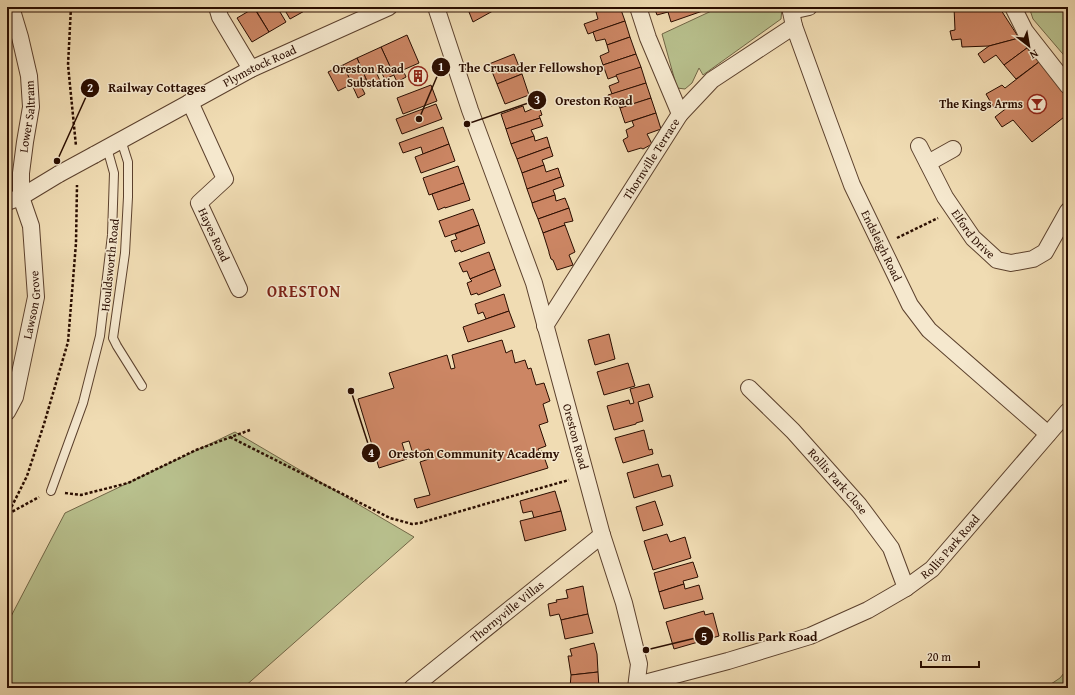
<svg xmlns="http://www.w3.org/2000/svg" width="1075" height="695" font-family="'Gentium Book Plus',serif">
<style>
.green{fill:#b8c08d;stroke:#716646}
.building{fill:#cc8664;stroke:#2a0d00}
.lines{fill:none;stroke-linecap:round;stroke-linejoin:round}
.service-casing{stroke:#5c412d;stroke-width:10}
.minor-casing{stroke:#5c412d;stroke-width:18}
.path{stroke:#2a0d00;stroke-width:2.5;stroke-dasharray:3 2;stroke-linecap:butt}
.service{stroke:#f5e8ce;stroke-width:8}
.minor{stroke:#f5e8ce;stroke-width:16}
.minor-bridge-casing{stroke:#5c412d;stroke-width:18;stroke-linecap:butt}
.minor-bridge{stroke:#f5e8ce;stroke-width:16}
.labels{text-anchor:middle;stroke-width:3;stroke-linejoin:round;paint-order:stroke}
.street-label{font-size:12px;fill:#2a0d00;stroke:#f5e8ce}
.poi-label{font-size:12px;font-weight:bold;fill:#2a0d00;stroke:#f5e8ce;text-anchor:end}
.district-label{font-size:16px;font-weight:bold;letter-spacing:1px;fill:#7a1f14;stroke:#f5e8ce}
.leader{fill:none;stroke:#2a0d00;stroke-width:1.5}
.callout-dot{fill:#2a0d00;stroke:#f5e8ce;stroke-width:1.5}
.mark-label{font-size:12px;text-anchor:middle;font-weight:bold;fill:#fff}
.callout-label{font-size:13px;text-anchor:middle;font-weight:bold;fill:#2a0d00;stroke:#f5e8ce;stroke-width:3;stroke-linejoin:round;paint-order:stroke}
</style>
<rect width="100%" height="100%" fill="#f0dcb3"/>
<filter id="stains"><feTurbulence type="fractalNoise" baseFrequency=".005" numOctaves="4"/><feColorMatrix values="0 0 0 0 .2 0 0 0 0 .09 0 0 0 0 .02 0 0 0 .5 -.17"/></filter>
<radialGradient id="worn" r=".72"><stop offset=".6" stop-color="#630" stop-opacity="0"/><stop offset="1" stop-color="#630" stop-opacity=".3"/></radialGradient>
<g class="green">
<polygon points="720,7 782,7 781,19 703,75 699,68 692,83 685,89 677,88 662,34"/>
<polygon points="1029,7 1068,7 1068,60 1033,19"/>
<polygon points="235,432 414,537 243,688 7,688 7,624 65,513"/>
<polygon points="1068,668 1068,688 1045,688 1060,678"/>
</g>
<g class="building">
<polygon points="254,7 277,7 286,22 269,32"/>
<polygon points="283,7 306,7 308,9 290,19"/>
<polygon points="467,7 500,7 473,22"/>
<polygon points="594,7 610,7 596,12"/>
<polygon points="610,7 620,7 625,21 588,34 584,24 598,19 596,12"/>
<polygon points="654,7 714,7 671,22 668,12 657,15"/>
<polygon points="954,7 999,7 1019,38 989,46 962,47 961,39 952,40 950,31 955,30"/>
<polygon points="254,8 269,32 252,42 237,18"/>
<polygon points="625,21 630,37 607,45 605,39 596,41 593,32"/>
<polygon points="407,35 419,63 403,70 406,77 397,82 381,47"/>
<polygon points="630,37 636,54 603,65 600,56 609,52 607,45"/>
<polygon points="1019,38 1027,48 1004,65 996,55 984,63 978,54 989,46"/>
<polygon points="381,47 394,75 385,79 381,72 377,74 381,83 370,88 357,58"/>
<polygon points="1027,48 1039,62 1016,79 1004,65"/>
<polygon points="514,54 522,74 497,84 489,64"/>
<polygon points="636,54 641,67 608,79 603,65"/>
<polygon points="357,58 366,79 362,81 365,87 362,88 365,94 358,98 343,65"/>
<polygon points="1039,62 1068,96 1068,114 1032,142 1013,120 1002,127 995,117 1008,107 1004,102 994,108 986,94 1002,85 1005,88"/>
<polygon points="343,65 352,84 338,91 328,72"/>
<polygon points="641,67 646,83 612,94 609,86 619,82 616,75"/>
<polygon points="421,71 424,78 415,82 412,75"/>
<polygon points="522,74 529,95 505,104 497,84"/>
<polygon points="646,83 651,98 620,108 618,104 611,106 608,95"/>
<polygon points="431,85 437,101 403,114 397,98"/>
<polygon points="651,98 656,113 625,123 620,108"/>
<polygon points="436,104 442,119 402,134 396,119"/>
<polygon points="523,106 525,112 539,106 542,115 539,116 540,118 506,129 501,114"/>
<polygon points="656,113 661,129 647,134 652,144 643,149 641,148 628,152 623,140 628,137 626,130 634,126 632,121"/>
<polygon points="540,118 543,126 531,130 534,136 511,144 506,129"/>
<polygon points="443,127 449,144 423,154 421,147 403,153 399,143"/>
<polygon points="534,136 535,141 547,137 550,147 517,159 511,144"/>
<polygon points="449,144 455,161 421,173 415,157"/>
<polygon points="550,147 553,156 542,160 544,165 522,173 517,159"/>
<polygon points="544,165 546,172 558,168 561,177 527,189 522,173"/>
<polygon points="458,166 464,183 429,195 423,178"/>
<polygon points="561,177 564,186 553,190 555,195 532,203 527,189"/>
<polygon points="464,183 470,200 445,208 445,207 438,210 432,194"/>
<polygon points="555,195 556,201 565,198 569,208 538,219 533,207 532,203"/>
<polygon points="569,208 573,221 564,223 565,225 543,233 538,219"/>
<polygon points="473,209 479,225 445,237 439,221"/>
<polygon points="479,225 485,243 461,252 460,250 455,252 451,241 457,239 455,234"/>
<polygon points="565,225 575,252 569,255 573,265 557,270 553,260 551,259 549,253 549,252 543,233"/>
<polygon points="489,252 495,269 470,279 467,271 463,272 459,263"/>
<polygon points="495,269 501,286 478,295 477,293 471,295 467,283 472,281 470,279"/>
<polygon points="504,294 509,311 486,319 483,312 478,314 475,304"/>
<polygon points="509,311 515,327 468,342 463,327"/>
<polygon points="609,334 615,359 595,365 588,340"/>
<polygon points="502,340 506,353 512,350 515,363 525,360 528,369 531,368 536,385 544,383 550,401 543,404 548,422 539,425 546,446 538,449 539,452 542,451 548,468 417,508 414,499 430,495 420,462 432,458 429,449 413,454 409,441 402,443 407,459 379,468 358,399 394,388 389,373 447,355 451,369 455,368 452,355"/>
<polygon points="628,363 635,386 604,395 597,372"/>
<polygon points="649,384 653,397 638,402 643,421 636,423 636,424 614,430 607,406 629,400 630,404 634,403 630,389"/>
<polygon points="644,430 649,450 652,449 653,454 623,463 615,438"/>
<polygon points="658,464 662,477 670,475 673,486 634,498 627,473"/>
<polygon points="555,491 561,511 534,518 532,511 523,513 520,501"/>
<polygon points="655,501 663,525 643,531 636,507"/>
<polygon points="561,511 566,530 525,541 520,521"/>
<polygon points="667,534 670,542 685,537 691,558 653,570 644,541"/>
<polygon points="693,562 698,577 683,581 684,584 659,592 654,573"/>
<polygon points="684,584 685,589 699,585 703,599 664,609 659,592"/>
<polygon points="583,586 588,614 561,620 559,614 550,616 548,604 557,602 556,600 568,598 566,590"/>
<polygon points="704,611 705,615 713,613 719,636 674,649 666,622"/>
<polygon points="588,614 593,633 565,639 561,620"/>
<polygon points="594,643 597,654 598,672 571,675 568,656 572,656 570,649"/>
<polygon points="598,672 599,688 570,688 571,675"/>
</g>
<g class="lines">
<defs>
<g id="service">
<polyline points="121,140 128,162 128,197 125,253 113,338 117,346 142,386"/>
<polyline points="51,491 83,403 100,336 112,235 114,173 107,148"/>
</g>
<g id="minor">
<polyline points="217,7 220,17 251,69"/>
<path id="s1" d="M 436,7 L 470,110 L 534,283 L 602,535 L 624,603 L 639,664 L 636,688"/>
<polyline points="638,7 648,38 680,114"/>
<path id="s2" d="M 790,7 L 794,26 L 828,120 L 852,185 L 910,305 L 929,330 L 1048,434"/>
<polyline points="1013,7 1025,31 1068,86"/>
<polyline points="791,11 809,7"/>
<path id="s3" d="M 190,102 L 225,179 L 199,203 L 239,289"/>
<path id="s4" d="M 919,146 L 945,197 L 973,238 L 997,260 L 1011,263 L 1033,259 L 1045,252 L 1068,211"/>
<path id="s5" d="M 94,155 L 251,69 L 389,7"/>
<polyline points="928,163 953,149"/>
<polyline points="7,202 21,197 59,174"/>
<path id="s6" d="M 545,326 L 680,114 L 712,80 L 794,26"/>
<path id="s7" d="M 749,388 L 793,431 L 859,505 L 891,548 L 906,588"/>
<path id="s8" d="M 7,412 L 15,397 L 36,297 L 31,226 L 21,197 L 21,173 L 25,142 L 31,107 L 29,76 L 20,37 L 11,7"/>
<path id="s9" d="M 637,685 L 728,661 L 810,636 L 868,610 L 906,588 L 932,569 L 1068,411"/>
<path id="s10" d="M 412,688 L 602,535"/>
</g>
</defs>
<use href="#service" class="service-casing"/>
<use href="#minor" class="minor-casing"/>
<g class="path">
<polyline points="71,7 68,65 76,146"/>
<polyline points="897,238 938,218"/>
<polyline points="230,437 390,518 412,524 420,523 523,493 569,480"/>
<polyline points="65,493 81,495 128,483 196,450 250,430"/>
<polyline points="8,514 39,497"/>
<polyline points="7,516 27,476 44,424 68,342 76,243 77,185"/>
</g>
<use href="#service" class="service"/>
<use href="#minor" class="minor"/>
<defs>
<polyline id="minor-bridge" points="59,174 94,155"/>
</defs>
<use href="#minor-bridge" class="minor-bridge-casing"/>
<use href="#minor-bridge" class="minor-bridge"/>
</g>
<defs>
<symbol id="building-ring" viewBox="-11 -11 22 22"><circle r="9.5" fill="#f5e8ce" stroke="#8f2418" stroke-width="1.5"/><path d="M-4-6H4V6H1V3H-1V6H-4ZM-2.5-4.3h1.7v1.8h-1.7ZM.8-4.3h1.7v1.8H.8ZM-2.5-1h1.7V.8h-1.7ZM.8-1h1.7V.8H.8Z" fill="#8f2418"/></symbol>
<symbol id="bar-ring" viewBox="-11 -11 22 22"><circle r="9.5" fill="#f5e8ce" stroke="#8f2418" stroke-width="1.5"/><path d="M-6-5H6L.8 .8V4.5H3.5V6h-7V4.5H-.8V.8Z" fill="#8f2418"/></symbol>
</defs>
<g fill-rule="evenodd">
<use href="#building-ring" x="407" y="65" width="22" height="22"/>
<use href="#bar-ring" x="1026" y="93" width="22" height="22"/>
</g>
<g class="labels">
<g class="street-label">
<text dy="4" stroke="none"><textPath href="#s5" startOffset="188">Plymstock Road</textPath></text>
<text dy="4" stroke="none"><textPath href="#s8" startOffset="302">Lower Saltram</textPath></text>
<text dy="4" stroke="none"><textPath href="#s6" startOffset="198">Thornville Terrace</textPath></text>
<text dy="4" stroke="none"><textPath href="#s4" startOffset="104">Elford Drive</textPath></text>
<text dy="4" stroke="none"><textPath href="#s3" startOffset="155">Hayes Road</textPath></text>
<text dy="4" stroke="none"><textPath href="#s2" startOffset="256">Endsleigh Road</textPath></text>
<text transform="translate(110 265) rotate(-84)" y="4">Houldsworth Road</text>
<text dy="4" stroke="none"><textPath href="#s8" startOffset="111">Lawson Grove</textPath></text>
<text dy="4" stroke="none"><textPath href="#s1" startOffset="452">Oreston Road</textPath></text>
<text dy="4" stroke="none"><textPath href="#s7" startOffset="129">Rollis Park Close</textPath></text>
<text dy="4" stroke="none"><textPath href="#s9" startOffset="348">Rollis Park Road</textPath></text>
<text dy="4" stroke="none"><textPath href="#s10" startOffset="122">Thornyville Villas</textPath></text>
</g>
<g class="poi-label">
<text x="404" y="73">Oreston Road<tspan x="404" dy="14">Substation</tspan></text>
<text x="1023" y="108">The Kings Arms</text>
</g>
<g class="district-label">
<text x="304" y="297">ORESTON</text>
</g>
</g>
<path class="leader" d="M419 119L441 67M57 161L90 88M467 124L537 100M351 391L371 453M646 650L704 636"/>
<g class="callout-dot">
<circle cx="419" cy="119" r="4"/>
<circle cx="57" cy="161" r="4"/>
<circle cx="467" cy="124" r="4"/>
<circle cx="351" cy="391" r="4"/>
<circle cx="646" cy="650" r="4"/>
<circle cx="441" cy="67" r="10"/>
<circle cx="90" cy="88" r="10"/>
<circle cx="537" cy="100" r="10"/>
<circle cx="371" cy="453" r="10"/>
<circle cx="704" cy="636" r="10"/>
</g>
<g class="mark-label">
<text x="441" y="71">1</text>
<text x="90" y="92">2</text>
<text x="537" y="104">3</text>
<text x="371" y="457">4</text>
<text x="704" y="641">5</text>
</g>
<g class="callout-label">
<text x="531" y="72">The Crusader Fellowshop</text>
<text x="157" y="92">Railway Cottages</text>
<text x="594" y="105">Oreston Road</text>
<text x="474" y="458">Oreston Community Academy</text>
<text x="770" y="641">Rollis Park Road</text>
</g>
<rect width="1075" height="695" fill="none" stroke="#f0dcb3" stroke-width="24"/>
<rect x="8" y="8" width="1059" height="679" fill="none" stroke="#2a0d00" stroke-width="2"/>
<rect x="12" y="12" width="1051" height="671" fill="none" stroke="#2a0d00"/>
<g transform="translate(1029 46) rotate(149)" stroke="#f5e8ce" stroke-width="3" paint-order="stroke">
<path d="M0-3L7 15L0 10L-7 15Z" fill="#2a0d00"/>
<text y="-6" font-size="11" font-weight="bold" text-anchor="middle" fill="#2a0d00">N</text>
</g>
<path d="M921 661v6h58v-6" fill="none" stroke="#2a0d00" stroke-width="2"/>
<text x="927" y="661" font-size="12" fill="#2a0d00" stroke="#f5e8ce" stroke-width="3" paint-order="stroke">20 m</text>
<rect width="100%" height="100%" filter="url(#stains)"/>
<rect width="100%" height="100%" fill="url(#worn)"/>
</svg>
